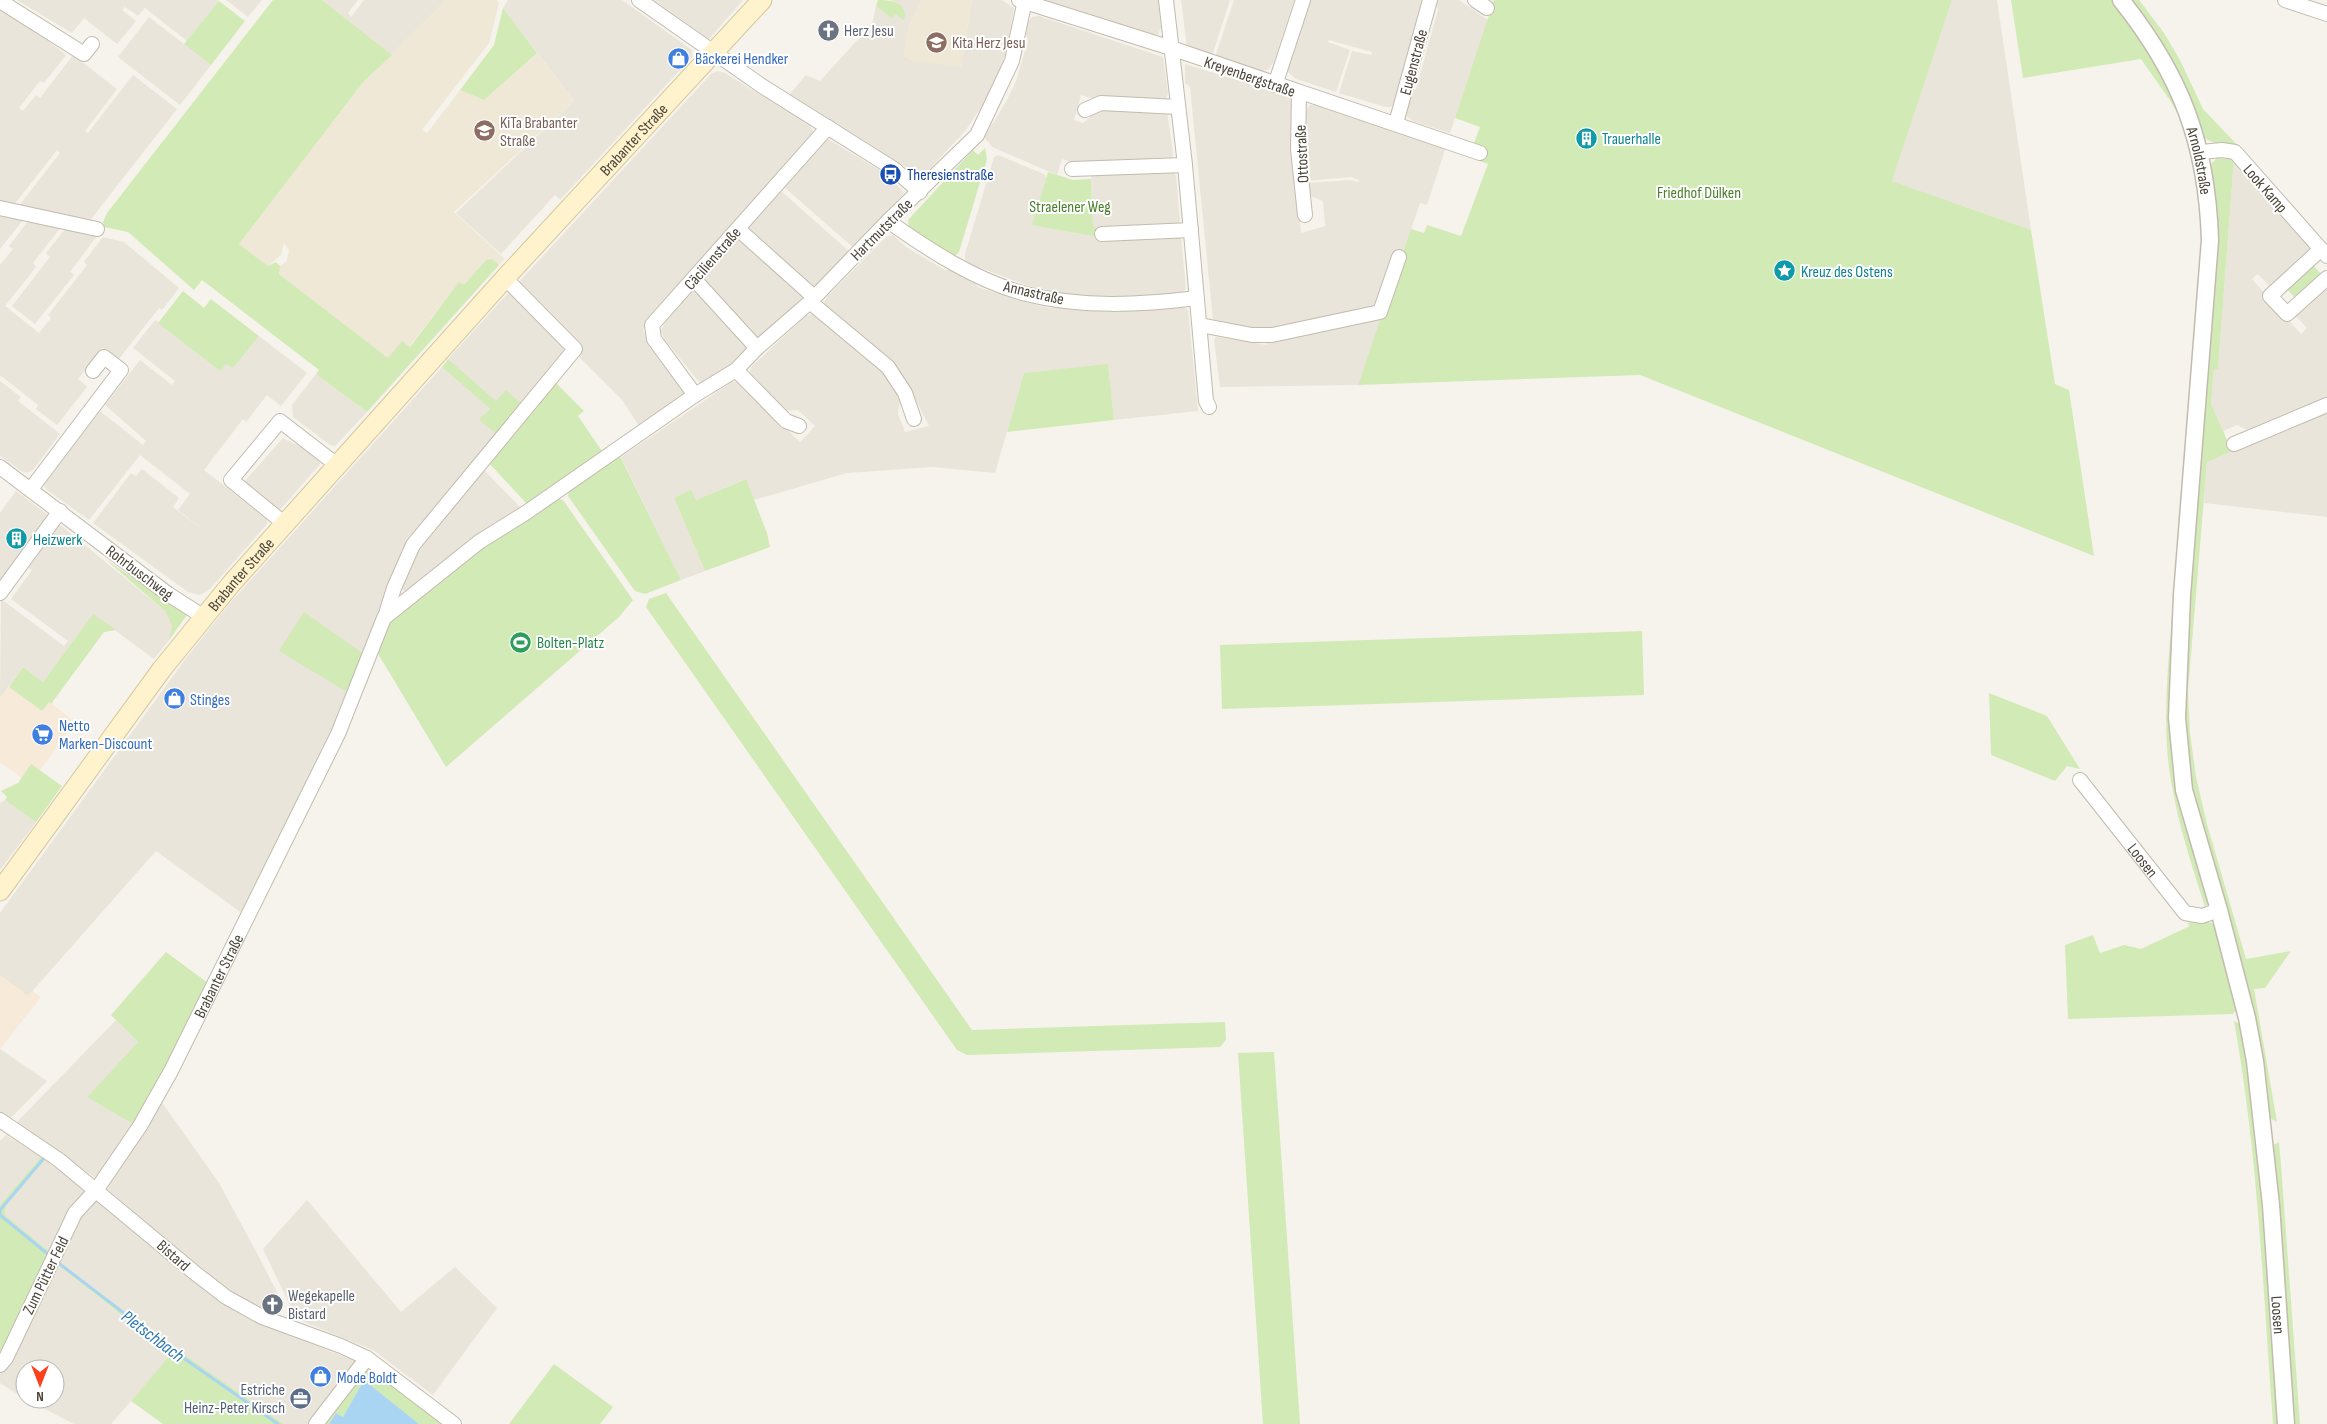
<svg xmlns="http://www.w3.org/2000/svg" width="2327" height="1424" font-family="'Sofia Sans Condensed',sans-serif">
<style>
.residential{fill:#eae5da}
.commercial{fill:#f7ead8}
.education{fill:#efe8d6}
.green{fill:#d2eab5}
.water{fill:#a9d4f2}
.lines{fill:none;stroke-linecap:round;stroke-linejoin:round}
.stream{stroke:#a9d4f2;stroke-width:3}
.minor-casing{stroke:#c2bbae;stroke-width:16}
.tertiary-casing{stroke:#c2bbae;stroke-width:19}
.secondary-casing{stroke:#d6c79b;stroke-width:21}
.minor{stroke:#fff;stroke-width:14}
.tertiary{stroke:#fff;stroke-width:16}
.secondary{stroke:#fff3cd;stroke-width:19}
.labels{text-anchor:middle;stroke-width:4;stroke-linejoin:round;paint-order:stroke}
.worship-label{font-size:16px;fill:#5b616d;stroke:#fff;text-anchor:start}
.education-label{font-size:16px;fill:#785e54;stroke:#fff;text-anchor:start}
.shop-label{font-size:16px;fill:#366cbe;stroke:#fff;text-anchor:start}
.street-label{font-size:16px;fill:#4b4439;stroke:#fff}
.culture-label{font-size:16px;fill:#0d838f;stroke:#fff;text-anchor:start}
.transit-label{font-size:16px;fill:#164399;stroke:#fff;text-anchor:start}
.park-label{font-size:16px;fill:#4a7f2a;stroke:#fff}
.leisure-label{font-size:16px;fill:#27864d;stroke:#fff;text-anchor:start}
.service-label{font-size:16px;fill:#4e5e75;stroke:#fff;text-anchor:end}
.water-label{font-size:18px;font-style:italic;fill:#2e7ab2;stroke:#fff}
</style>
<rect width="100%" height="100%" fill="#f6f3ec"/>
<g class="residential">
<polygon points="17,0 218,0 219,1 187,41 145,8 138,16 125,7 122,10 136,21 117,44 84,18 72,33"/>
<polygon points="226,0 262,0 248,17"/>
<polygon points="322,0 358,0 348,13 351,17 364,0 446,0 392,55"/>
<polygon points="508,0 622,0 692,50 692,57 560,200 555,195 501,254 456,213 574,101 503,8"/>
<polygon points="654,0 743,0 709,39"/>
<polygon points="891,0 922,0 908,28 961,67 972,0 1002,0 1014,8 1006,52 990,94 965,131 926,173 920,176 790,94 806,75 820,81 872,24 876,6 892,19 896,14 899,4"/>
<polygon points="1038,0 1158,0 1161,27 1158,35 1150,36"/>
<polygon points="1181,0 1230,0 1212,56 1187,48"/>
<polygon points="1234,0 1294,0 1274,62 1268,70 1258,71 1215,57"/>
<polygon points="1308,0 1424,0 1395,101 1391,107 1385,107 1339,93 1352,51 1371,55 1372,52 1329,40 1328,42 1350,50 1336,92 1296,79 1288,72 1287,62"/>
<polygon points="1437,0 1459,0 1488,20 1450,133 1413,121 1407,116 1406,109 1411,91 1416,89 1438,10"/>
<polygon points="1952,0 1997,0 2031,230 1892,181"/>
<polygon points="0,11 35,31 66,55 44,83 40,81 19,108 23,111 36,95 40,98 73,55 117,89 85,131 88,133 133,75 177,109 88,223 18,207 60,153 57,150 13,206 0,203"/>
<polygon points="1039,16 1163,57 1168,93 1166,99 1159,102 1094,99 1081,95 1074,120 1083,123 1103,106 1167,111 1173,153 1172,159 1075,163 1062,159 1057,175 992,147 984,137 1006,102 1016,81 1028,41 1026,33 1028,22 1032,17"/>
<polygon points="149,17 211,65 180,105 118,57"/>
<polygon points="1185,64 1289,96 1294,100 1292,135 1301,233 1325,226 1323,201 1308,195 1307,183 1350,180 1358,182 1359,180 1351,177 1307,181 1302,135 1306,110 1310,105 1316,105 1446,147 1427,205 1420,203 1403,254 1380,306 1266,331 1213,320 1190,87 1185,83"/>
<polygon points="717,71 725,73 810,126 813,131 812,136 645,325 643,330 645,335 684,387 686,393 682,398 641,429 622,400 576,354 517,284 711,74"/>
<polygon points="828,139 889,176 904,193 855,249 784,187"/>
<polygon points="998,155 1044,174 1046,178 1033,225 1097,237 1176,233 1181,238 1186,288 1183,293 1148,298 1110,298 1072,295 1029,286 970,264 965,260 965,254 994,157"/>
<polygon points="2234,159 2316,249 2272,289 2258,274 2252,279 2301,334 2307,328 2293,313 2327,283 2327,397 2247,430 2237,425 2223,431 2211,404 2214,369 2218,369"/>
<polygon points="1173,170 1176,176 1180,221 1175,227 1099,230 1093,226 1091,175"/>
<polygon points="781,191 851,253 814,289 747,229"/>
<polygon points="0,213 24,219 0,249"/>
<polygon points="29,220 61,227 33,263 36,267 5,306 39,333 51,318 48,315 87,265 84,262 103,237 124,242 179,288 162,310 159,308 118,360 103,348 78,379 87,387 57,425 36,409 38,405 0,375 0,265 13,249 9,246"/>
<polygon points="66,228 97,236 70,272 74,275 35,324 12,306 50,257 46,253"/>
<polygon points="893,235 906,247 945,270 951,269 974,281 978,287 1023,302 1050,308 1058,306 1114,312 1184,307 1188,310 1198,411 1114,420 1108,365 1024,373 995,473 932,467 847,473 754,500 745,479 696,500 674,498 705,571 681,580 621,457 732,382 738,381 800,442 815,426 798,410 784,411 752,377 750,371 752,366 806,316 812,314 817,316 878,366 890,379 901,395 898,414 905,432 929,426 909,387 827,309 824,303 827,297 886,237"/>
<polygon points="739,238 806,297 758,341 702,280"/>
<polygon points="695,288 749,349 734,363 706,382 700,383 665,340 661,331 665,322"/>
<polygon points="511,290 566,344 566,354 523,405 496,402 448,359"/>
<polygon points="1382,316 1358,385 1220,387 1214,340 1216,337 1267,345 1267,341"/>
<polygon points="155,320 220,371 226,363 233,368 259,336 307,373 281,406 267,395 246,422 243,419 204,470 267,519 267,524 210,589 200,595 188,592 93,523 131,473 136,476 142,469 179,498 173,507 211,536 178,510 190,494 140,455 89,520 47,490 44,485 100,411 143,445 146,441 105,405 140,360 172,385 175,381 133,348"/>
<polygon points="442,367 490,409 498,435 428,519 365,655 280,651 350,694 243,914 156,851 28,996 0,975 0,913 187,657 231,602"/>
<polygon points="316,374 367,412 335,446 330,445 293,417 292,405"/>
<polygon points="0,381 21,397 18,401 60,434 32,471 27,473 23,472 0,456"/>
<polygon points="2327,412 2327,517 2204,503 2207,461"/>
<polygon points="283,438 305,449 321,463 279,511 243,483"/>
<polygon points="481,467 522,509 407,593 399,586 415,551"/>
<polygon points="16,491 48,515 0,584 0,513"/>
<polygon points="58,523 165,611 173,625 169,640 154,659 93,614 43,682 23,667 0,698 1,599 64,646 68,641 11,599 32,570 25,565"/>
<polygon points="5,800 36,822 0,870 0,803"/>
<polygon points="116,1020 138,1042 88,1096 135,1125 100,1176 94,1177 17,1122"/>
<polygon points="0,1049 47,1081 11,1118 0,1112"/>
<polygon points="161,1101 219,1183 258,1255 278,1294 264,1310 228,1289 205,1272 106,1188"/>
<polygon points="6,1135 41,1157 0,1205 0,1141"/>
<polygon points="45,1160 87,1190 51,1253 5,1215 5,1207"/>
<polygon points="97,1198 259,1323 355,1361 356,1366 312,1424 284,1424 112,1304 56,1259 77,1215"/>
<polygon points="307,1200 401,1312 455,1267 497,1308 433,1395 373,1350 304,1322 294,1314 263,1249"/>
<polygon points="54,1262 171,1355 111,1424 74,1424 25,1399 55,1399 55,1369 25,1369 25,1399 0,1383 0,1371"/>
</g>
<g class="commercial">
<polygon points="9,687 42,711 49,702 75,722 40,770 31,764 22,778 0,762 0,698"/>
<polygon points="0,975 28,996 32,991 41,997 0,1049"/>
</g>
<g class="education">
<polygon points="446,0 497,0 499,3 489,43 422,130 427,133 460,90 484,100 537,53 574,101 454,212 505,259 499,265 492,260 486,260 464,286 459,282 409,347 388,358 279,274 280,266 286,262 288,255 289,250 284,243 281,255 268,266 239,244 364,81"/>
<polygon points="922,0 972,0 961,67 909,60 903,56 908,28"/>
</g>
<g class="green">
<polygon points="273,0 322,0 392,55 364,81 239,244 268,266 276,262 280,266 279,274 388,358 402,341 410,347 459,282 464,285 486,260 492,259 499,265 367,412 316,374 319,370 202,280 194,290 128,232 104,227 103,222 107,213"/>
<path d="M 878,0 C 891,0 905,1 905,17 L 903,20 L 896,14 L 892,19 L 876,6 Z"/>
<polygon points="1494,0 1952,0 1892,181 2031,230 2055,384 2069,390 2094,556 1640,375 1358,385 1411,229 1424,233 1427,225 1461,236 1488,164 1477,160 1483,147 1474,143 1480,127 1455,118"/>
<path d="M 2011,0 L 2114,0 C 2180,68 2203,158 2206,250 L 2179,578 L 2174,582 L 2203,246 C 2201,210 2198,149 2180,117 C 2169,97 2154,78 2141,59 L 2023,78 Z"/>
<path d="M 2128,0 L 2139,0 L 2164,33 L 2180,60 L 2203,109 L 2244,152 C 2230,146 2215,145 2203,137 Z"/>
<polygon points="219,1 245,21 211,65 184,44"/>
<polygon points="503,8 537,53 484,100 460,90 494,45"/>
<polygon points="985,148 987,159 959,252 956,255 951,255 909,228 908,220 973,150 978,155"/>
<polygon points="2217,158 2234,159 2218,369 2214,369 2211,404 2232,451 2207,462 2188,691 2190,733 2196,777 2207,824 2246,959 2291,951 2265,988 2254,989 2277,1122 2268,1117 2186,756 2183,665 2216,251 2216,206 2210,165"/>
<polygon points="1048,172 1073,180 1091,179 1093,226 1099,230 1097,237 1032,225"/>
<polygon points="2312,264 2322,275 2296,299 2286,288"/>
<polygon points="183,291 204,308 211,299 259,336 233,368 226,364 220,371 158,323"/>
<polygon points="448,359 496,401 506,390 523,405 498,435 479,420 490,409 442,367"/>
<polygon points="1108,364 1114,420 1007,432 1024,373"/>
<polygon points="554,381 584,411 578,416 604,454 528,505 487,461"/>
<polygon points="619,454 681,580 645,594 635,591 568,496 570,487"/>
<polygon points="746,479 767,533 770,547 705,571 674,498 691,490 696,500"/>
<polygon points="554,498 563,500 633,600 619,617 446,767 377,652 390,622 482,546"/>
<polygon points="105,559 187,615 169,640 172,625 165,611"/>
<polygon points="666,593 972,1030 1225,1022 1226,1040 1220,1047 967,1055 957,1050 646,607 649,599"/>
<path d="M 2173,601 L 2177,603 L 2173,729 L 2211,898 L 2205,907 C 2192,866 2178,824 2171,781 C 2161,724 2169,659 2173,601 Z"/>
<polygon points="304,612 365,655 350,694 279,651"/>
<polygon points="93,614 116,630 104,632 51,704 49,702 42,711 9,687 23,667 43,682"/>
<polygon points="1642,631 1644,695 1222,709 1220,645"/>
<polygon points="1989,693 2047,716 2080,769 2067,766 2055,781 1991,755"/>
<polygon points="31,764 62,786 36,822 5,800 7,797 1,791 18,783"/>
<polygon points="2206,921 2219,926 2239,1006 2233,1014 2068,1019 2065,945 2093,935 2100,953 2124,945 2141,949 2190,926 2187,923"/>
<polygon points="166,952 208,983 220,963 135,1125 87,1097 138,1042 111,1015"/>
<path d="M 2234,1021 L 2244,1026 L 2260,1160 L 2279,1424 L 2273,1424 C 2263,1289 2258,1154 2234,1021 Z"/>
<polygon points="1274,1052 1300,1424 1263,1424 1238,1053"/>
<polygon points="2279,1142 2281,1165 2300,1424 2291,1424 2270,1147"/>
<polygon points="41,1157 45,1160 5,1207 5,1215 51,1253 4,1353 0,1351 0,1205"/>
<polygon points="56,1259 112,1304 284,1424 163,1424 131,1401 171,1354 54,1262"/>
<polygon points="554,1364 613,1407 600,1424 509,1424"/>
<polygon points="370,1369 445,1424 419,1424 364,1380 343,1417 336,1413 329,1424 320,1424 358,1375"/>
</g>
<polygon class="water" points="364,1380 419,1424 329,1424 336,1413 343,1417"/>
<g class="lines">
<g class="stream">
<polyline points="0,1210 44,1158"/>
<polyline points="0,1211 0,1215 49,1255"/>
<polyline points="56,1261 172,1350 278,1424"/>
</g>
<defs>
<g id="minor">
<polyline points="639,0 762,86 894,169 920,192"/>
<polyline points="1019,0 1171,48 1480,153"/>
<polyline points="1166,0 1185,165 1206,401 1209,407"/>
<polyline points="1475,0 1487,8"/>
<polyline points="2285,0 2327,14"/>
<polyline points="0,1 84,54 92,44"/>
<polyline points="1275,85 1303,0"/>
<polyline points="1299,93 1298,149 1305,215"/>
<polyline points="1085,110 1101,103 1178,107"/>
<polyline points="1396,123 1430,0"/>
<polyline points="2201,152 2222,150 2235,152 2327,256"/>
<polyline points="1072,169 1185,165"/>
<polyline points="0,208 97,229"/>
<path d="M 888,221 C 929,250 976,281 1026,294 C 1082,308 1141,305 1197,298"/>
<polyline points="738,229 814,297"/>
<polyline points="1102,234 1191,230"/>
<polyline points="2321,249 2270,296 2287,314 2327,278"/>
<polyline points="694,279 757,348"/>
<polyline points="810,302 888,367 905,393 914,419"/>
<polyline points="1200,325 1252,335 1272,335 1380,312 1399,257"/>
<polyline points="736,370 786,421 799,426"/>
<polyline points="695,395 654,339 652,325 828,127"/>
<polyline points="2234,444 2327,405"/>
<polyline points="0,467 168,594 204,617"/>
<polyline points="31,489 121,370 104,357 93,371"/>
<polyline points="285,524 231,480 280,421 337,465"/>
<polyline points="0,593 60,511"/>
<polyline points="385,617 394,588 413,545 575,349 505,278"/>
<path id="s1" d="M 2080,780 L 2185,913 L 2202,916 L 2219,910"/>
<polyline points="0,1120 59,1160 195,1273 226,1297 262,1317 341,1346 367,1358 454,1424"/>
<path id="s2" d="M 0,1365 L 6,1358 L 75,1213 L 97,1189 L 140,1126 L 171,1071 L 338,734 L 384,618 L 479,542 L 527,512 L 695,395 L 736,370 L 757,348 L 810,302 L 888,221 L 977,135 L 1012,61 L 1025,0"/>
<polyline points="316,1424 367,1358"/>
</g>
<g id="tertiary">
<path id="s3" d="M 2121,0 C 2181,75 2207,144 2210,240 L 2182,595 L 2177,718 L 2184,790 L 2219,910 L 2247,1018 L 2255,1061 L 2271,1205 L 2286,1424"/>
</g>
<g id="secondary">
<path id="s4" d="M 0,891 L 162,669 L 231,584 L 505,278 L 762,0"/>
</g>
</defs>
<use href="#minor" class="minor-casing"/>
<use href="#tertiary" class="tertiary-casing"/>
<use href="#secondary" class="secondary-casing"/>
<use href="#minor" class="minor"/>
<use href="#tertiary" class="tertiary"/>
<use href="#secondary" class="secondary"/>
</g>
<defs>
<symbol id="church-disc" viewBox="-11 -11 22 22"><circle r="9.5" fill="#6b7280" stroke="#fff"/><path d="M-1.2-6h2.4v3.5h3.3v2.4h-3.3V6h-2.4V-.1h-3.3v-2.4h3.3Z" fill="#fff"/></symbol>
<symbol id="school-disc" viewBox="-11 -11 22 22"><circle r="9.5" fill="#8d6e63" stroke="#fff"/><path d="M0-5L7-2L0 1L-7-2ZM-4 1L0 2.5L4 1V4Q0 6-4 4Z" fill="#fff"/></symbol>
<symbol id="shop-disc" viewBox="-11 -11 22 22"><circle r="9.5" fill="#3f7fe0" stroke="#fff"/><path d="M-5-2.5h2.3a2.7 3.5 0 0 1 5.4 0H5L5.5 6h-11ZM-1.5-2.5h3a1.5 2.3 0 0 0-3 0Z" fill="#fff"/></symbol>
<symbol id="building-disc" viewBox="-11 -11 22 22"><circle r="9.5" fill="#0f9aa8" stroke="#fff"/><path d="M-4-6H4V6H1V3H-1V6H-4ZM-2.5-4.3h1.7v1.8h-1.7ZM.8-4.3h1.7v1.8H.8ZM-2.5-1h1.7V.8h-1.7ZM.8-1h1.7V.8H.8Z" fill="#fff"/></symbol>
<symbol id="bus-disc" viewBox="-11 -11 22 22"><circle r="9.5" fill="#1a4fb4" stroke="#fff"/><path d="M-5-6H5V4H4V6H2V4H-2V6H-4V4H-5ZM-3.5-4V0h7V-4ZM-3.5 1.2v1.5H-2V1.2ZM2 1.2v1.5H3.5V1.2Z" fill="#fff"/></symbol>
<symbol id="sight-disc" viewBox="-11 -11 22 22"><circle r="9.5" fill="#0f9aa8" stroke="#fff"/><path d="M0-6L1.8-2.2L6-1.7L2.9 1.2L3.7 5.4L0 3.3L-3.7 5.4L-2.9 1.2L-6-1.7L-1.8-2.2Z" fill="#fff"/></symbol>
<symbol id="stadium-disc" viewBox="-11 -11 22 22"><circle r="9.5" fill="#2e9e5b" stroke="#fff"/><path d="M0-5a6.5 5 0 1 0 0 10a6.5 5 0 1 0 0-10ZM-3.5-1.8h7v3.6h-7Z" fill="#fff"/></symbol>
<symbol id="supermarket-disc" viewBox="-11 -11 22 22"><circle r="9.5" fill="#3f7fe0" stroke="#fff"/><path d="M-6-5.5h2.5l.6 2H6L4.5 2H-2.5L-4.4-4H-6ZM-1.5 3.2a1.3 1.3 0 1 0 .1 0ZM3 3.2a1.3 1.3 0 1 0 .1 0Z" fill="#fff"/></symbol>
<symbol id="office-disc" viewBox="-11 -11 22 22"><circle r="9.5" fill="#5c6f8a" stroke="#fff"/><path d="M-6-3h4V-5.5h4V-3h4V5H-6ZM-1-4.5V-3h2v-1.5ZM-6 0V1H6V0Z" fill="#fff"/></symbol>
</defs>
<g fill-rule="evenodd">
<use href="#church-disc" x="816" y="18" width="25" height="25"/>
<use href="#school-disc" x="924" y="30" width="25" height="25"/>
<use href="#shop-disc" x="666" y="46" width="25" height="25"/>
<use href="#school-disc" x="472" y="118" width="25" height="25"/>
<use href="#building-disc" x="1574" y="126" width="25" height="25"/>
<use href="#bus-disc" x="878" y="162" width="25" height="25"/>
<use href="#sight-disc" x="1772" y="258" width="25" height="25"/>
<use href="#building-disc" x="4" y="526" width="25" height="25"/>
<use href="#stadium-disc" x="508" y="630" width="25" height="25"/>
<use href="#shop-disc" x="162" y="686" width="25" height="25"/>
<use href="#supermarket-disc" x="30" y="722" width="25" height="25"/>
<use href="#church-disc" x="260" y="1292" width="25" height="25"/>
<use href="#shop-disc" x="308" y="1364" width="25" height="25"/>
<use href="#office-disc" x="288" y="1386" width="25" height="25"/>
</g>
<g class="labels">
<g class="worship-label">
<text x="844" y="36">Herz Jesu</text>
<text x="288" y="1301">Wegekapelle<tspan x="288" dy="18">Bistard</tspan></text>
</g>
<g class="education-label">
<text x="952" y="48">Kita Herz Jesu</text>
<text x="500" y="128">KiTa Brabanter<tspan x="500" dy="18">Straße</tspan></text>
</g>
<g class="shop-label">
<text x="695" y="64">Bäckerei Hendker</text>
<text x="190" y="705">Stinges</text>
<text x="59" y="731">Netto<tspan x="59" dy="18">Marken-Discount</tspan></text>
<text x="337" y="1383">Mode Boldt</text>
</g>
<g class="street-label">
<text transform="translate(1413 62) rotate(-75)" y="6">Eugenstraße</text>
<text transform="translate(1250 76) rotate(19)" y="6">Kreyenbergstraße</text>
<text dy="6" stroke="none"><textPath href="#s4" startOffset="984">Brabanter Straße</textPath></text>
<text transform="translate(1301 154) rotate(-93)" y="6">Ottostraße</text>
<text dy="6" stroke="none"><textPath href="#s3" startOffset="181">Arnoldstraße</textPath></text>
<text transform="translate(2266 188) rotate(49)" y="6">Look Kamp</text>
<text transform="translate(881 229) rotate(-45)" y="6">Hartmutstraße</text>
<text transform="translate(712 258) rotate(-49)" y="6">Cäcilienstraße</text>
<text transform="translate(1034 292) rotate(13)" y="6">Annastraße</text>
<text transform="translate(140 572) rotate(37)" y="6">Rohrbuschweg</text>
<text dy="6" stroke="none"><textPath href="#s4" startOffset="398">Brabanter Straße</textPath></text>
<text dy="6" stroke="none"><textPath href="#s1" startOffset="102">Loosen</textPath></text>
<text dy="6" stroke="none"><textPath href="#s2" startOffset="448">Brabanter Straße</textPath></text>
<text transform="translate(174 1255) rotate(41)" y="6">Bistard</text>
<text transform="translate(45 1275) rotate(-64)" y="6">Zum Pütter Feld</text>
<text dy="6" stroke="none"><textPath href="#s3" startOffset="1348">Loosen</textPath></text>
</g>
<g class="culture-label">
<text x="1602" y="144">Trauerhalle</text>
<text x="1801" y="277">Kreuz des Ostens</text>
<text x="33" y="545">Heizwerk</text>
</g>
<g class="transit-label">
<text x="907" y="180">Theresienstraße</text>
</g>
<g class="park-label">
<text x="1699" y="198">Friedhof Dülken</text>
<text x="1070" y="212">Straelener Weg</text>
</g>
<g class="leisure-label">
<text x="537" y="648">Bolten-Platz</text>
</g>
<g class="service-label">
<text x="285" y="1395">Estriche<tspan x="285" dy="18">Heinz-Peter Kirsch</tspan></text>
</g>
<g class="water-label">
<text transform="translate(153 1336) rotate(37)" y="6">Pletschbach</text>
</g>
</g>
<g transform="translate(40 1384) rotate(180)"><circle r="24" fill="#ffffff" stroke="#b7b4b0"/>
<path d="M0-4L9 19L0 12L-9 19Z" fill="#fc3f1d"/>
<text y="-8" font-size="14" font-weight="bold" text-anchor="middle" fill="#4b4439">N</text>
</g>
</svg>
